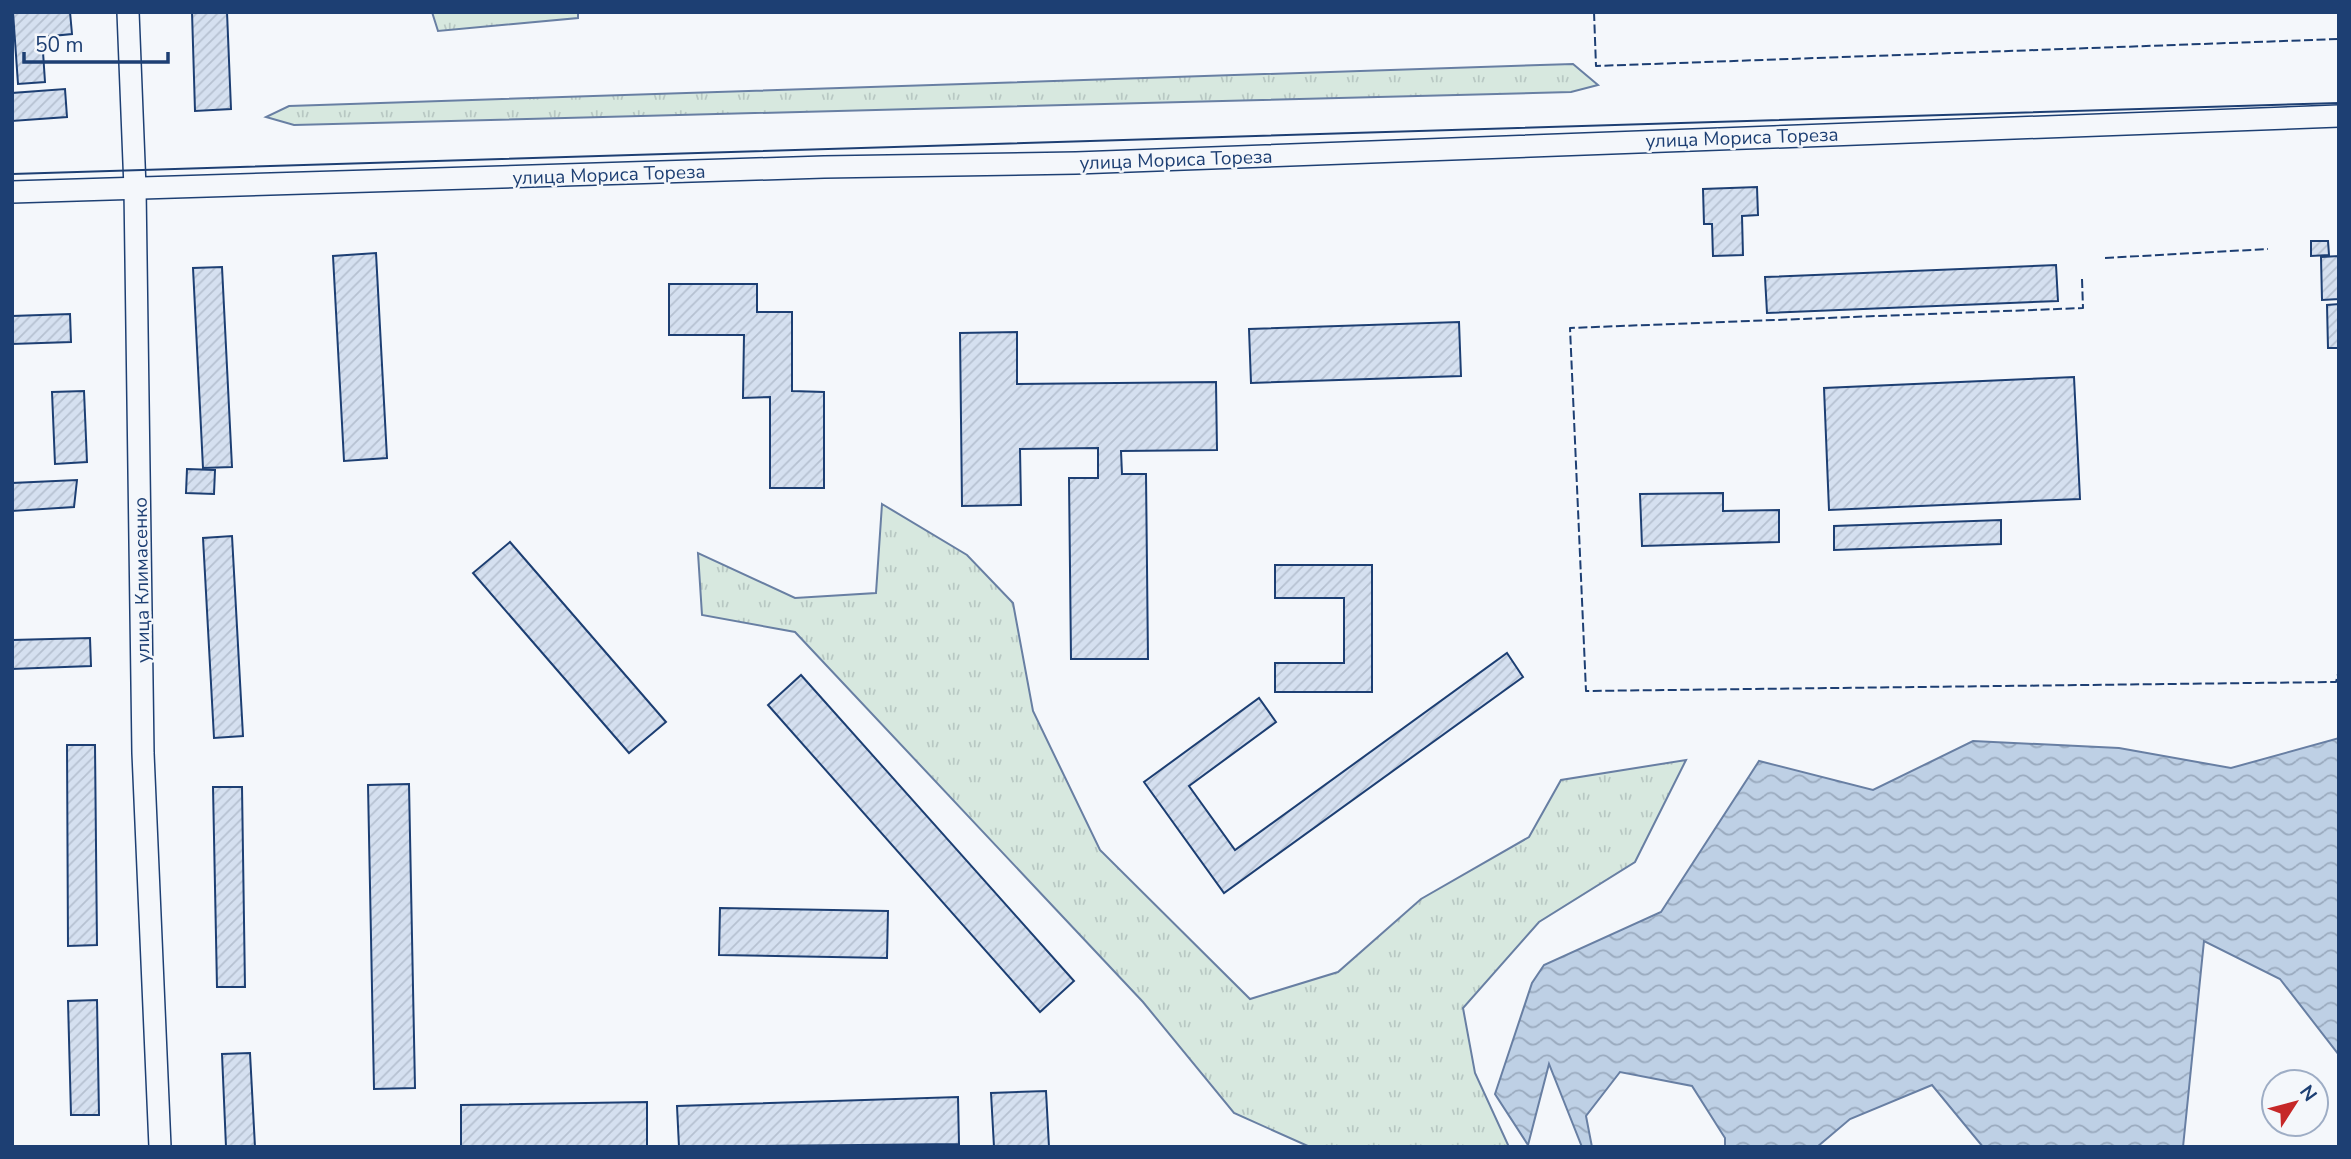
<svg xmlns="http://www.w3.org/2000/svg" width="2351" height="1159" font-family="'Nunito Sans',sans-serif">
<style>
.grass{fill:url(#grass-tufts);stroke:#687fa3;stroke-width:2}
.water{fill:url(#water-waves);stroke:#687fa3;stroke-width:2}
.building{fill:url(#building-hatch);stroke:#1d3f73;stroke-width:2}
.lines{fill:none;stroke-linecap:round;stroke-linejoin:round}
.minor-casing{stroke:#1d3f73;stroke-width:24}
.minor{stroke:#f4f7fb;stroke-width:21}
.tram{stroke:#1d3f73;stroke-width:2}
.fence{stroke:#1d3f73;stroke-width:2;stroke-dasharray:9 3.5;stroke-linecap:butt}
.labels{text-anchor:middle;stroke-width:5;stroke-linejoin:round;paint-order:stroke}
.street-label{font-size:19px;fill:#1d3f73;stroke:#f4f7fb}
</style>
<defs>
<pattern id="grass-tufts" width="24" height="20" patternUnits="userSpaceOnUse" patternTransform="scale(1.75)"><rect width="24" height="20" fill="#d7e8df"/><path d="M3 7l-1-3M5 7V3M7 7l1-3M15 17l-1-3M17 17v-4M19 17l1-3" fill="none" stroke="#b8c8c3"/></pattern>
<pattern id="water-waves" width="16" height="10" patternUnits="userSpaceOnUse" patternTransform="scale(1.75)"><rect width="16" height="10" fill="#bed0e5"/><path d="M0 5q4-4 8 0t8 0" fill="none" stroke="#9aaabe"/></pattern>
<pattern id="building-hatch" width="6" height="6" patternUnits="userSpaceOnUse" patternTransform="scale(1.75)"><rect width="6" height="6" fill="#d5e0f0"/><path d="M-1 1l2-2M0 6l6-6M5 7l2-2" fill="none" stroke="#b6c1d1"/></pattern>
</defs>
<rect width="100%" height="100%" fill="#f4f7fb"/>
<g class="grass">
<polygon points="432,12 578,12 578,18 438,31"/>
<polygon points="1573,64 1598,85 1571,92 294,125 266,117 289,106"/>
<polygon points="882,504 967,555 1013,603 1033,711 1100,850 1250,999 1338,972 1421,899 1529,837 1561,780 1686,760 1635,862 1539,922 1463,1008 1475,1073 1509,1147 1310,1147 1234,1113 1143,1002 795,632 702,615 698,553 795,598 876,593"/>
</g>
<polygon class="water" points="2339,738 2339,1055 2280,979 2204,941 2183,1147 1983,1147 1932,1085 1850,1119 1817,1147 1725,1147 1725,1138 1692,1086 1620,1072 1586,1116 1592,1147 1582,1147 1549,1064 1528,1145 1495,1094 1532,983 1544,965 1661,912 1759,761 1873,790 1973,741 2119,748 2231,768"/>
<g class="building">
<polygon points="13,12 70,12 72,34 42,37 45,82 18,84"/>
<polygon points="192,12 227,12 231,109 195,111"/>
<polygon points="65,89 67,117 12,121 12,93"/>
<polygon points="1757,187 1758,215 1742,216 1743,255 1713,256 1712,224 1704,224 1703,189"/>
<polygon points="2311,241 2328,241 2329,255 2311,256"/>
<polygon points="376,253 387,458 344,461 333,256"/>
<polygon points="2339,256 2339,299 2322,300 2321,257"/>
<polygon points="2056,265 2058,301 1767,313 1765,277"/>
<polygon points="222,267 232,467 203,468 193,268"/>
<polygon points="669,284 757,284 757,312 792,312 792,391 824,392 824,488 770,488 770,397 743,398 744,335 669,335"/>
<polygon points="2339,304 2339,348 2328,348 2327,305"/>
<polygon points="70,314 71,342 12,344 12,316"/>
<polygon points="1459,322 1461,376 1251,383 1249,329"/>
<polygon points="1017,332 1017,384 1216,382 1217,450 1121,451 1122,474 1146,474 1148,659 1071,659 1069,478 1098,478 1098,448 1020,449 1021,505 962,506 960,333"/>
<polygon points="2074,377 2080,499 1829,510 1824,388"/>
<polygon points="84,391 87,462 55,464 52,392"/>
<polygon points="187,469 215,470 214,494 186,493"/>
<polygon points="77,480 74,507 12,511 12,483"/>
<polygon points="1723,493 1723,511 1779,510 1779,542 1642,546 1640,494"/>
<polygon points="2001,520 2001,544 1834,550 1834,526"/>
<polygon points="232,536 243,736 214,738 203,538"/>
<polygon points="510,542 666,722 629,753 473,573"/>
<polygon points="1275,565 1372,565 1372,692 1275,692 1275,663 1344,663 1344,598 1275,598"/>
<polygon points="90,638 91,666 12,669 12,640"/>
<polygon points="1507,653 1523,677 1224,893 1144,782 1259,698 1276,722 1189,786 1235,850"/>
<polygon points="801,675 1074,981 1040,1012 768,705"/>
<polygon points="67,745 95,745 97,945 68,946"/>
<polygon points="409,784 415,1088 374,1089 368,785"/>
<polygon points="213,787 242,787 245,987 217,987"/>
<polygon points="720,908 888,911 887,958 719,955"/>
<polygon points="97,1000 99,1115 71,1115 68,1001"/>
<polygon points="250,1053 255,1147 226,1147 222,1054"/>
<polygon points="1046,1091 1049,1147 994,1147 991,1093"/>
<polygon points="958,1097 959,1144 679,1147 677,1106"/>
<polygon points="647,1102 647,1147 461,1147 461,1105"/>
</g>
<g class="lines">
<defs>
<g id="minor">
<polyline points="128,12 135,188 143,753 160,1147"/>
<polyline points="12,192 824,167 1076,163 2339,116"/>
</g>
</defs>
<use href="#minor" class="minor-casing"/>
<use href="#minor" class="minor"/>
<polyline class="tram" points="12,174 2339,103"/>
<g class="fence">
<polyline points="1594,12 1596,66 2339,39"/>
<polyline points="2105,258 2268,249"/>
<polyline points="2082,279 2083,308 1570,328 1586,691 2336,682 2339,670"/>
</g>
</g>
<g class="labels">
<g class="street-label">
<text transform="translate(1742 137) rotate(-2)" y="7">улица Мориса Тореза</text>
<text transform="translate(1176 159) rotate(-2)" y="7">улица Мориса Тореза</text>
<text transform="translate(609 174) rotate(-2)" y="7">улица Мориса Тореза</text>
<text transform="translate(141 580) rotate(-91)" y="7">улица Климасенко</text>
</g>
</g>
<rect width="2351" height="1159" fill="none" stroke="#1d3f73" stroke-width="28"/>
<g transform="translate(2295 1103) rotate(54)"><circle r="33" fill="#f4f7fb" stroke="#9eadc5" stroke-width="2"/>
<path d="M0-5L12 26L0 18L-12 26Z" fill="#c62828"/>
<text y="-10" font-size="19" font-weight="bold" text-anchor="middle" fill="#1d3f73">N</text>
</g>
<path d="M24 52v10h144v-10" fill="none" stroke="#1d3f73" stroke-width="3.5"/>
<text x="35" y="52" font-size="21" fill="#1d3f73" stroke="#f4f7fb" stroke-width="5" paint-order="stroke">50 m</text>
</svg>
